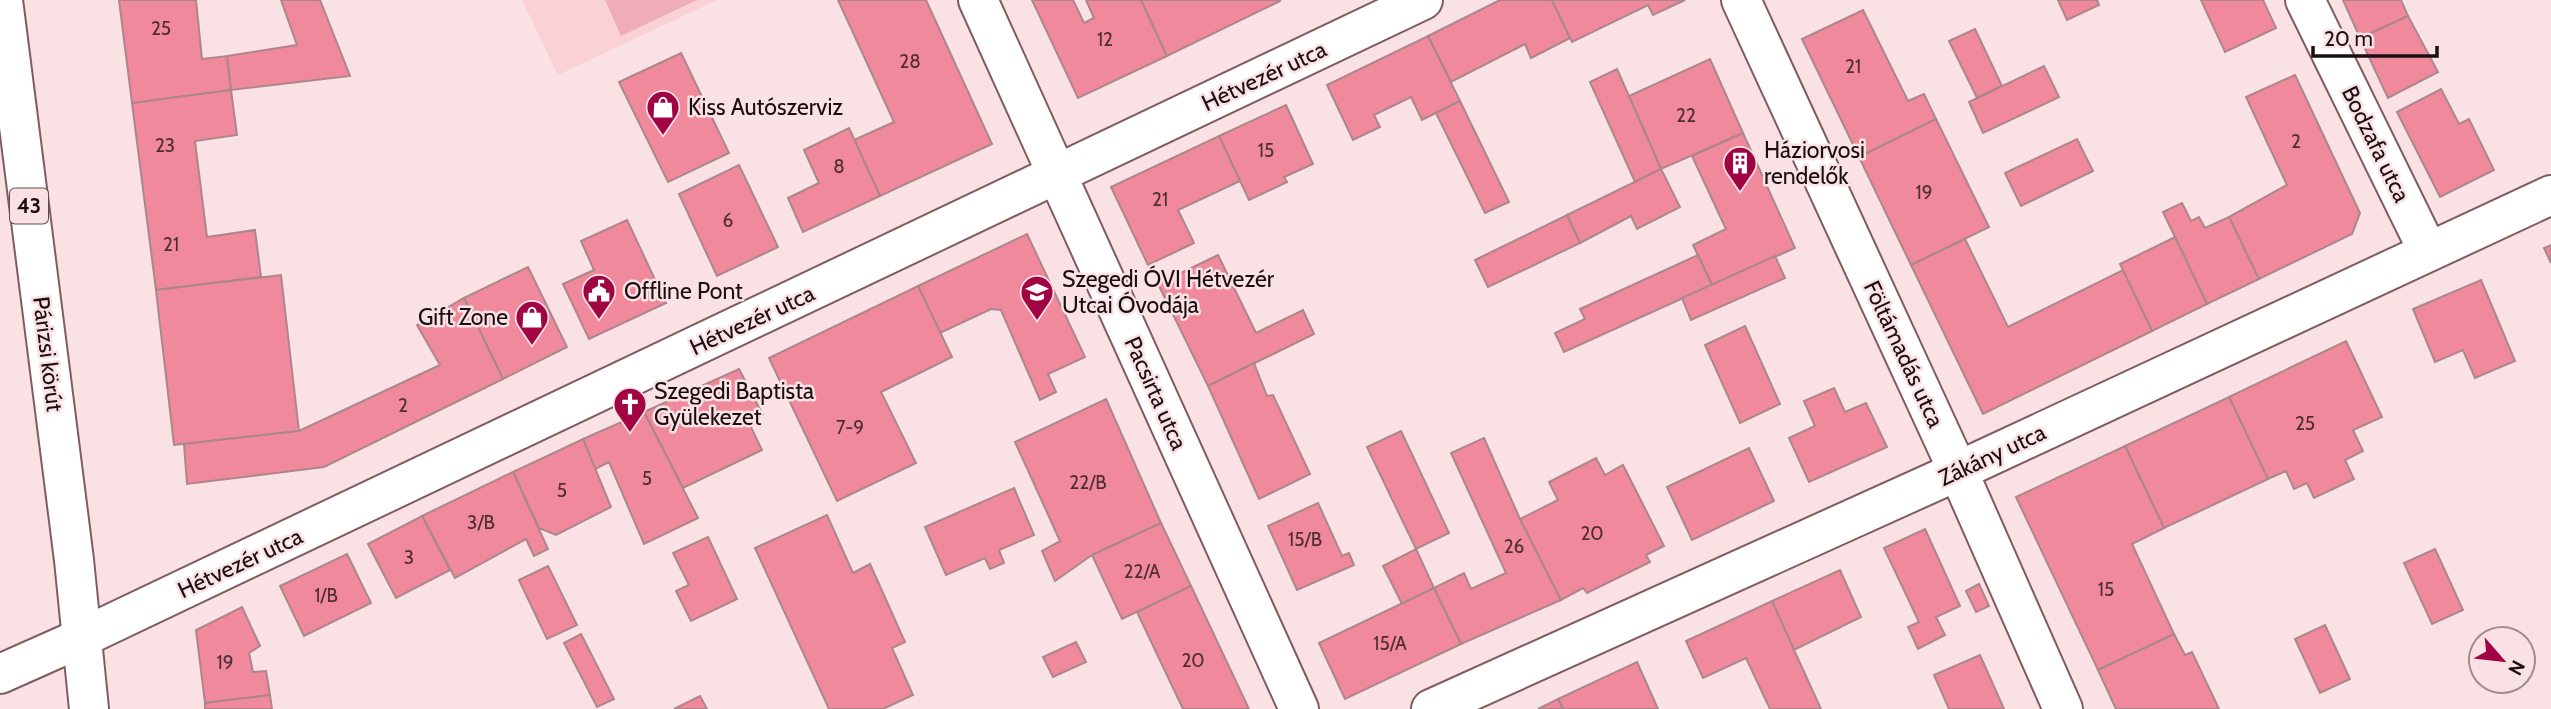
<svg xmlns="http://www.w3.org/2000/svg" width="2551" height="709" font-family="Cabin,sans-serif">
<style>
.built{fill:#f9d1d6}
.green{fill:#efadb7}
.building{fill:#ef899b;stroke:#ad868c;stroke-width:2}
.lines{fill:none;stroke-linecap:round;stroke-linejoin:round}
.minor-casing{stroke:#805c61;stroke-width:42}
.major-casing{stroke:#805c61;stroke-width:42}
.minor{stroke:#fff;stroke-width:38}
.major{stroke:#fff;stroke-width:38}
.labels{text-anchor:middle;stroke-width:5;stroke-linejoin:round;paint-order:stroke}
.number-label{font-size:19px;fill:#502d33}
.shield{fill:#fae1e4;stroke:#5e4d50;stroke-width:2}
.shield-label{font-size:21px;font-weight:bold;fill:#1b0e10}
.street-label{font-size:23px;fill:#1b0e10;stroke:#fae1e4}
.poi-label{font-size:23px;fill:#1b0e10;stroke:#fae1e4;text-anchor:start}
</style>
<rect width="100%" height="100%" fill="#fae1e4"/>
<polygon class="built" points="522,0 717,0 558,75"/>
<polygon class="green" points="605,0 697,0 621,36"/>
<g class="building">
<polygon points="119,0 196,0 202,59 227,56 231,90 132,103"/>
<polygon points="281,0 320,0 350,76 231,90 227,56 297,45"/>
<polygon points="838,0 926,0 992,144 880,196 854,140 894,122"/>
<polygon points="1032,0 1073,0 1084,23 1094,18 1086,0 1141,0 1167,56 1078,98"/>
<polygon points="1141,0 1280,0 1280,1 1167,56"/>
<polygon points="1500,0 1552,0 1570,38 1531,58 1525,44 1451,82 1428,36"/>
<polygon points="1552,0 1685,0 1653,15 1648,5 1572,42"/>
<polygon points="2058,0 2097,0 2099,5 2067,20"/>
<polygon points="2201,0 2263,0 2276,28 2225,52"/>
<polygon points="2343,0 2401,0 2408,16 2360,38"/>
<polygon points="1863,10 1908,101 1924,94 1936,119 1859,157 1802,39"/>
<polygon points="2408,16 2438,72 2388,98 2360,38"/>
<polygon points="1975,29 2002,86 1977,98 1949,41"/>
<polygon points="1428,36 1460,101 1422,120 1411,97 1374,115 1380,127 1353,140 1327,85"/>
<polygon points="681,53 729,153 668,182 619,82"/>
<polygon points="1710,59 1743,133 1661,169 1629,96"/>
<polygon points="2044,66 2059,97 1983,133 1969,102"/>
<polygon points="1617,69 1661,169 1635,182 1590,82"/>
<polygon points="2295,75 2360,213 2352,234 2259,279 2229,217 2287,185 2246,97"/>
<polygon points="2441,89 2459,124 2469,119 2494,170 2440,197 2397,112"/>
<polygon points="231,90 237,135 195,141 207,237 255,230 261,277 156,290 132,103"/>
<polygon points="1460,101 1509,202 1485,213 1436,113"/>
<polygon points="1286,105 1313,164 1284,177 1287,182 1249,200 1219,136"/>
<polygon points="1936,119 1989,227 1911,265 1859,157"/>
<polygon points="849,128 880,196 803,232 788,198 819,183 804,150"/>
<polygon points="1743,133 1795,248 1712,285 1693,245 1726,229 1692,156"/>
<polygon points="1219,136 1240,181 1178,210 1194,243 1148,265 1111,187"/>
<polygon points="2077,139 2093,171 2021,206 2005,173"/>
<polygon points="739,165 778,247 717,276 679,194"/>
<polygon points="1661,169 1680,207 1637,229 1631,216 1580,243 1567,215"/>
<polygon points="2182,203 2191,221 2199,217 2205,228 2229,217 2259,279 2207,304 2163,212"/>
<polygon points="1567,215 1580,243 1488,287 1475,260"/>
<polygon points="627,220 666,303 589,339 563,284 594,270 581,241"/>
<polygon points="1027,234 1085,357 1048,374 1056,392 1040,400 1001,310 991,309 940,333 918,286"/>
<polygon points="2175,237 2207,304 2152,331 2120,264"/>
<polygon points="1965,239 2008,327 2123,270 2152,331 1983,414 1911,265"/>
<polygon points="2551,245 2551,263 2544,248"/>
<polygon points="1218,255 1256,333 1303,310 1314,334 1208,386 1158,284"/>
<polygon points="1698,255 1712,285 1564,352 1555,333 1585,319 1580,309"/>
<polygon points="1775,256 1785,278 1691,320 1682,298"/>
<polygon points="528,267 567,347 503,379 464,298"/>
<polygon points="281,275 299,431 174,445 156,290"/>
<polygon points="2481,280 2515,361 2475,378 2463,350 2435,362 2413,309"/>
<polygon points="918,286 952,357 881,392 916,463 837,501 769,358"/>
<polygon points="464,298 503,379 324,467 187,484 184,444 299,431 440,365 417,325"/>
<polygon points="1745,326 1780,404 1740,423 1705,345"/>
<polygon points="2346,341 2382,417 2353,430 2363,451 2345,460 2354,479 2314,498 2307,483 2294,489 2286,471 2268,479 2229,397"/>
<polygon points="1254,363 1267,396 1273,395 1310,474 1259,499 1208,386"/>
<polygon points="739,369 763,415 749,423 762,450 683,488 644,412"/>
<polygon points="1834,388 1845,412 1866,403 1887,447 1809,482 1789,438 1815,426 1804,401"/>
<polygon points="2229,397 2268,479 2164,528 2125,446"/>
<polygon points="1106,399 1161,523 1092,555 1055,581 1042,551 1060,541 1015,442"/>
<polygon points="644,412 698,518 644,544 609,462 595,469 583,439"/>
<polygon points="1401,431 1449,533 1416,549 1367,447"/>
<polygon points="1484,438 1520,519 1561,600 1461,644 1434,588 1464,573 1471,589 1506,573 1451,453"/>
<polygon points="583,439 611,507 556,535 539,528 513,472"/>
<polygon points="2125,446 2164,528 2132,544 2174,634 2098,670 2016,497"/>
<polygon points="1749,448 1774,501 1692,540 1667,487"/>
<polygon points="1596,458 1605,475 1623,465 1664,546 1646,555 1650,562 1587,593 1583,588 1561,600 1520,519 1558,500 1549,482"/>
<polygon points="513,472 548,549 534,556 526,539 455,578 422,516"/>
<polygon points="1014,488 1034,535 999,550 1004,563 990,569 985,558 946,575 925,527"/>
<polygon points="1318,503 1342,556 1349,553 1354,565 1297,590 1268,526"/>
<polygon points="827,515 853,573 870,564 905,642 892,648 913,695 883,709 829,709 755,548"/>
<polygon points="422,516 450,570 396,598 368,544"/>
<polygon points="1161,523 1191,586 1122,619 1092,555"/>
<polygon points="1925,529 1960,606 1936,617 1945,635 1918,649 1908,627 1919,622 1884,548"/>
<polygon points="708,537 737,599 691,621 676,591 689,585 673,553"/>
<polygon points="1416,549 1434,588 1402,604 1383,566"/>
<polygon points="2435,549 2463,610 2432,624 2404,563"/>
<polygon points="347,554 371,603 304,636 280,586"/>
<polygon points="548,566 577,625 547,639 519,580"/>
<polygon points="1840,570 1861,617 1794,650 1772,601"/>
<polygon points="1979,584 1989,606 1976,612 1966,591"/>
<polygon points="1191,586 1249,709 1183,709 1137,612"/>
<polygon points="1434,588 1461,644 1345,699 1319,643"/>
<polygon points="1772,601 1794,650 1821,709 1770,709 1746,658 1703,678 1686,641"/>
<polygon points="242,607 260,646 249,653 253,672 266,671 270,695 205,703 196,630"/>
<polygon points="2325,625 2350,679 2320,693 2295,639"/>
<polygon points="581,634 614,699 597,707 564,643"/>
<polygon points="2174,634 2185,655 2192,652 2219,709 2116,709 2098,670"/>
<polygon points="1076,642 1086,662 1053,677 1043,657"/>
<polygon points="1980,655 2004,709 1949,709 1934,675"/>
<polygon points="1637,662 1658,709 1563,709 1558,699"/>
<polygon points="270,695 272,709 205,709 205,703"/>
<polygon points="700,696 707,709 674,709"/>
<polygon points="1558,699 1563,709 1538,709"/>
</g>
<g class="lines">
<defs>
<g id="minor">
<polyline points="978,0 1299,709"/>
<polyline points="1741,0 1958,471 2063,709"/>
<polyline points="2305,0 2428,251"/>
<polyline points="0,674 81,638 1423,0"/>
<polyline points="1431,709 1958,471 2551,195"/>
</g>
<polyline id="major" points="3,0 74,560 89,709"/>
</defs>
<use href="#minor" class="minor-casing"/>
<use href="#major" class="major-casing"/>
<use href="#minor" class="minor"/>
<use href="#major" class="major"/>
</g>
<defs>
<symbol id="shop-pin" viewBox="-11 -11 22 30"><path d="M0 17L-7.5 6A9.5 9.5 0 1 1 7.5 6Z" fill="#a10442" stroke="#fae1e4"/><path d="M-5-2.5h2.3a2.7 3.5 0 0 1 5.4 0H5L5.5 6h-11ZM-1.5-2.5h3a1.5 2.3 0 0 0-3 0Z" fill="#fff"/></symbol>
<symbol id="building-pin" viewBox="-11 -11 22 30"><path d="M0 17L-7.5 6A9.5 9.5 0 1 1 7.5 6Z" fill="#a10442" stroke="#fae1e4"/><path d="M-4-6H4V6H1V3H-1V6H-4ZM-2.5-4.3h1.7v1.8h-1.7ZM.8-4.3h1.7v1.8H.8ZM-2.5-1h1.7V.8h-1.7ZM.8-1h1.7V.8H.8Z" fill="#fff"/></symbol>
<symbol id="civic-pin" viewBox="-11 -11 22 30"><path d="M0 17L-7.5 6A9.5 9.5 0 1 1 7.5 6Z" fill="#a10442" stroke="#fae1e4"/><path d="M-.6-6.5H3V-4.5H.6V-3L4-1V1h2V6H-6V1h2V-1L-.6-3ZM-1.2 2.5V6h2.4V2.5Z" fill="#fff"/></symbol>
<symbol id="school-pin" viewBox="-11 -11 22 30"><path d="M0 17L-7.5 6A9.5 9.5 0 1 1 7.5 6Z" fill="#a10442" stroke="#fae1e4"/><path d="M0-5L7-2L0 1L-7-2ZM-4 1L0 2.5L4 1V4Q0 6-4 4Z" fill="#fff"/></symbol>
<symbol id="church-pin" viewBox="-11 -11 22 30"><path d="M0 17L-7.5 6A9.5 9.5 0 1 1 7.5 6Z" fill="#a10442" stroke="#fae1e4"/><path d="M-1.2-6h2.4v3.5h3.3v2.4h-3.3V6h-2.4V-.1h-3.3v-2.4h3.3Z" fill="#fff"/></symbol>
</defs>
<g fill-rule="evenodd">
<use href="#shop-pin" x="644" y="88" width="38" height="52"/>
<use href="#building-pin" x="1721" y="144" width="38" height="52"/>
<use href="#civic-pin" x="580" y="272" width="38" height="52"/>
<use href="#school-pin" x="1018" y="273" width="38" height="52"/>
<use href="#shop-pin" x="513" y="298" width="38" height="52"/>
<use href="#church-pin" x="611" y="385" width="38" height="52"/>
</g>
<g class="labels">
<g class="number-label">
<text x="161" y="35">25</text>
<text x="1105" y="46">12</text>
<text x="910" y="68">28</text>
<text x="1853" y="73">21</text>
<text x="1686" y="122">22</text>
<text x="2296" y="148">2</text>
<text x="165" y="152">23</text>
<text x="1266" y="157">15</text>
<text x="839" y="173">8</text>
<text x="1924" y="199">19</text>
<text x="1160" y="206">21</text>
<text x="728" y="227">6</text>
<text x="171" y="251">21</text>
<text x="403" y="412">2</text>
<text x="2305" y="430">25</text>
<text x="850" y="434">7-9</text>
<text x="647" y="485">5</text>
<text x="1088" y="489">22/B</text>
<text x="562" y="497">5</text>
<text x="481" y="529">3/B</text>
<text x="1592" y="540">20</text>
<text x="1305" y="546">15/B</text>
<text x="1514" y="553">26</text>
<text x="409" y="564">3</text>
<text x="1142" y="578">22/A</text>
<text x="2106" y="596">15</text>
<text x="326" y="602">1/B</text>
<text x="1390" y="650">15/A</text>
<text x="1193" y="667">20</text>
<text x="225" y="669">19</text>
</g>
<rect class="shield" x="10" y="188.5" width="38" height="35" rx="5"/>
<g class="shield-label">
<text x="29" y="213">43</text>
</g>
<g class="street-label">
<text transform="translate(1264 76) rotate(-25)" y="8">Hétvezér utca</text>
<text transform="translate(2376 144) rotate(64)" y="8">Bodzafa utca</text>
<text transform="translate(752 320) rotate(-25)" y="8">Hétvezér utca</text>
<text transform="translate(48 354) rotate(83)" y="8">Párizsi körút</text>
<text transform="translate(1904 354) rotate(65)" y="8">Föltámadás utca</text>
<text transform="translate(1156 393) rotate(66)" y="8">Pacsirta utca</text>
<text transform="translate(1992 455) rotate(-25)" y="8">Zákány utca</text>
<text transform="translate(240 563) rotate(-25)" y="8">Hétvezér utca</text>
</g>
<g class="poi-label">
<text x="688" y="115">Kiss Autószerviz</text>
<text x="1764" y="158">Háziorvosi<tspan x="1764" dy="26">rendelők</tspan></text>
<text x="1062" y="287">Szegedi ÓVI Hétvezér<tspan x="1062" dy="26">Utcai Óvodája</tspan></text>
<text x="624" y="299">Offline Pont</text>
<text x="508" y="325" text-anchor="end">Gift Zone</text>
<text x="654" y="399">Szegedi Baptista<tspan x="654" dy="26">Gyülekezet</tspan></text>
</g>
</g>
<g transform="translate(2502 660) rotate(118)"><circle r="33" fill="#fae1e4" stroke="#a18d8f" stroke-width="2"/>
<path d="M0-5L12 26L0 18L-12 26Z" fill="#a10442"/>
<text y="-10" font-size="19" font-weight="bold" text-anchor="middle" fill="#1b0e10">N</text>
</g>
<path d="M2313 46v10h124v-10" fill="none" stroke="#1b0e10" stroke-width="3.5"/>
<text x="2324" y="46" font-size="21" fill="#1b0e10" stroke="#fae1e4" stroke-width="5" paint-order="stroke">20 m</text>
</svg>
